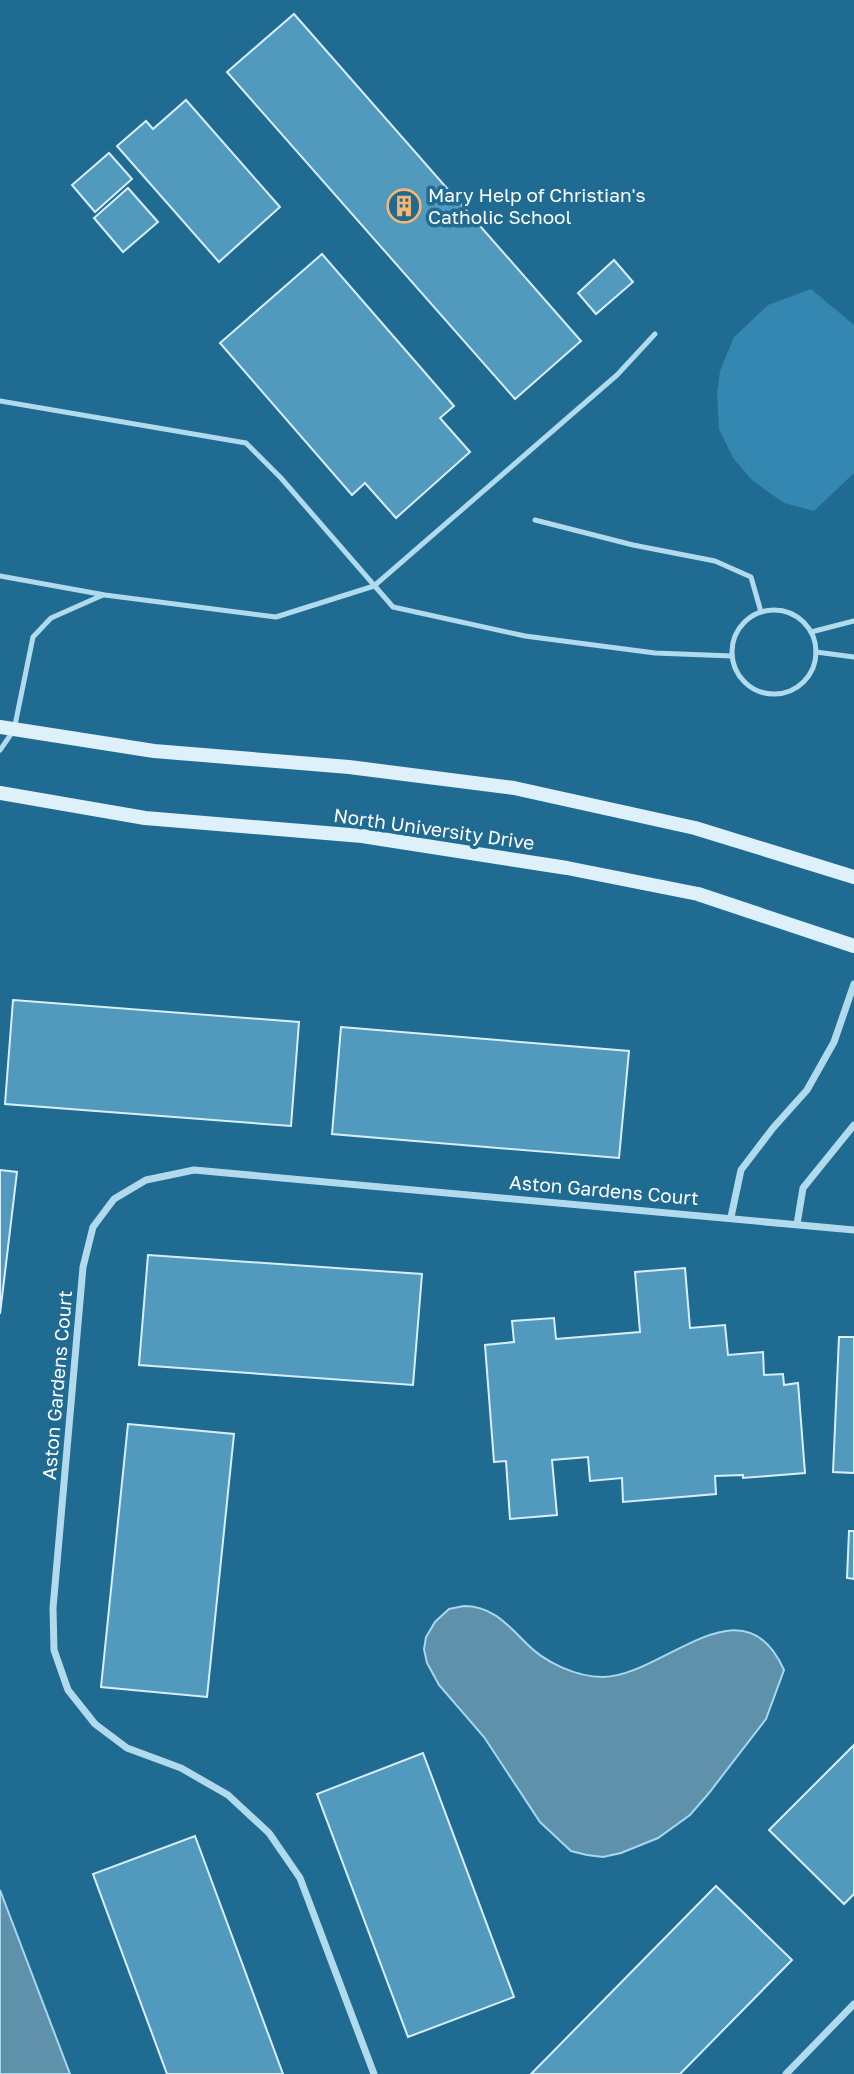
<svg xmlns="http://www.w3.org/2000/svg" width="854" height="2074" font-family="'Golos Text',sans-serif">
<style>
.green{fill:#3487b0}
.water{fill:#6091ab;stroke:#a6d8ef;stroke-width:2}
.building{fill:#5199bd;stroke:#d8effa;stroke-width:2}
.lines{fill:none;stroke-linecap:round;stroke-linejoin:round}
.service{stroke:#b2daed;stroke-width:5}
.minor{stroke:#b2daed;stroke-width:7}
.secondary{stroke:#def0fa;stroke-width:14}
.labels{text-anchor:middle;stroke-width:7;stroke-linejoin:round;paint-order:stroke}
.poi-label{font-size:19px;fill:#fff;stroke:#206b92;text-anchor:start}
.street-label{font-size:19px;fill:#fff;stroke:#206b92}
</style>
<rect width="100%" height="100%" fill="#206b92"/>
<polygon class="green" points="811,289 854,325 854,473 814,511 784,503 753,481 733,458 719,429 717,394 720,371 734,337 768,305"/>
<g class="water">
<path d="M 464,1606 C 492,1606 507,1624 526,1643 C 544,1662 576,1677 603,1677 C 664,1676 743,1577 784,1670 L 766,1719 L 709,1793 L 690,1815 L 658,1838 L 621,1853 L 603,1857 L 587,1855 L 571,1851 L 540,1822 L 484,1737 L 439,1685 L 427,1663 L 424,1649 L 426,1637 L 435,1622 L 449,1609 Z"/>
<polygon points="0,1890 70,2074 0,2074"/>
</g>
<g class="building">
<polygon points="294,14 581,341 515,399 227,72"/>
<polygon points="186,100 280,207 219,262 117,146 146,121 153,129"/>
<polygon points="109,153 132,179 95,212 72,185"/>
<polygon points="128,188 158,222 123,252 94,218"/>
<polygon points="322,254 454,406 440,418 470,452 396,518 365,483 352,495 220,343"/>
<polygon points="614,260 633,282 596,314 578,293"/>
<polygon points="13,1000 299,1022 291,1126 5,1104"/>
<polygon points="341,1027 629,1051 619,1158 332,1134"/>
<polygon points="0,1170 17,1172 0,1314"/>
<polygon points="148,1255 422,1274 413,1385 139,1365"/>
<polygon points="685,1268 690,1328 725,1325 728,1355 763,1352 764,1375 783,1374 784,1385 798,1383 805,1473 743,1478 743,1475 715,1476 716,1494 623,1502 622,1478 590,1481 588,1457 552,1460 557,1515 510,1519 506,1461 494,1462 485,1345 514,1342 512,1321 554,1318 556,1339 640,1332 635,1272"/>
<polygon points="839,1337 854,1337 854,1473 833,1472"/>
<polygon points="128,1424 234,1434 207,1697 101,1687"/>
<polygon points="849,1531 854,1531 854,1579 847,1578"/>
<polygon points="854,1745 854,1894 844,1904 769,1830"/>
<polygon points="423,1753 514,1997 408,2037 317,1794"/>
<polygon points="195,1836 283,2074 167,2074 93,1874"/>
<polygon points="716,1886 792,1960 680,2074 531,2074"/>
</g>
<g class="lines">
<g class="service">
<polyline points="0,401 246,443 281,478 393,607 525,636 655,653 732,656"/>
<polyline points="535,520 633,545 715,561 751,577 761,612"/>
<polyline points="0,576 105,595 276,617 374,586 617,375 655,334"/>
<circle cx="774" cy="652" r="42"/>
<polyline points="811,632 854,621"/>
<polyline points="816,652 854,657"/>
<polyline points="0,750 14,730 33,637 51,618 103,595"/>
</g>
<g class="minor">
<polyline points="731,1217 741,1170 773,1128 807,1090 834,1042 854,984"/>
<polyline points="797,1224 803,1188 854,1125"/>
<polyline points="374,2074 300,1878 269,1833 228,1795 181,1768 127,1748 95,1724 68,1690 54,1650 53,1608 83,1267 93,1227 114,1199 146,1180 194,1170 854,1230"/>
<polyline points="786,2074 854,2004"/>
</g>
<g class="secondary">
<polyline points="0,727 154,751 349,767 514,788 695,828 854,877"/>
<polyline points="0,793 145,818 362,836 567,868 698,894 854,946"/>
</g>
</g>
<defs>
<symbol id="building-ring" viewBox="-11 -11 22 22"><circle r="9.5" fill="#206b92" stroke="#fbb573" stroke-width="1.5"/><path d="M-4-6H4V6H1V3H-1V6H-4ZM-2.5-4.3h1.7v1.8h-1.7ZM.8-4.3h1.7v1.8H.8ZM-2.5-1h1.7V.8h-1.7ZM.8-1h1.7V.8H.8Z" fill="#fbb573"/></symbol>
</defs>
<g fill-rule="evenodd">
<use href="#building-ring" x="385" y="187" width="38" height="38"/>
</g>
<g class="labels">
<g class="poi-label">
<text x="428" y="202">Mary Help of Christian's<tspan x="428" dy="22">Catholic School</tspan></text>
</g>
<g class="street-label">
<text transform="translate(434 829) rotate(8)" y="7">North University Drive</text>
<text transform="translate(604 1190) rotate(5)" y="7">Aston Gardens Court</text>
<text transform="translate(57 1385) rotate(-85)" y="7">Aston Gardens Court</text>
</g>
</g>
</svg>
